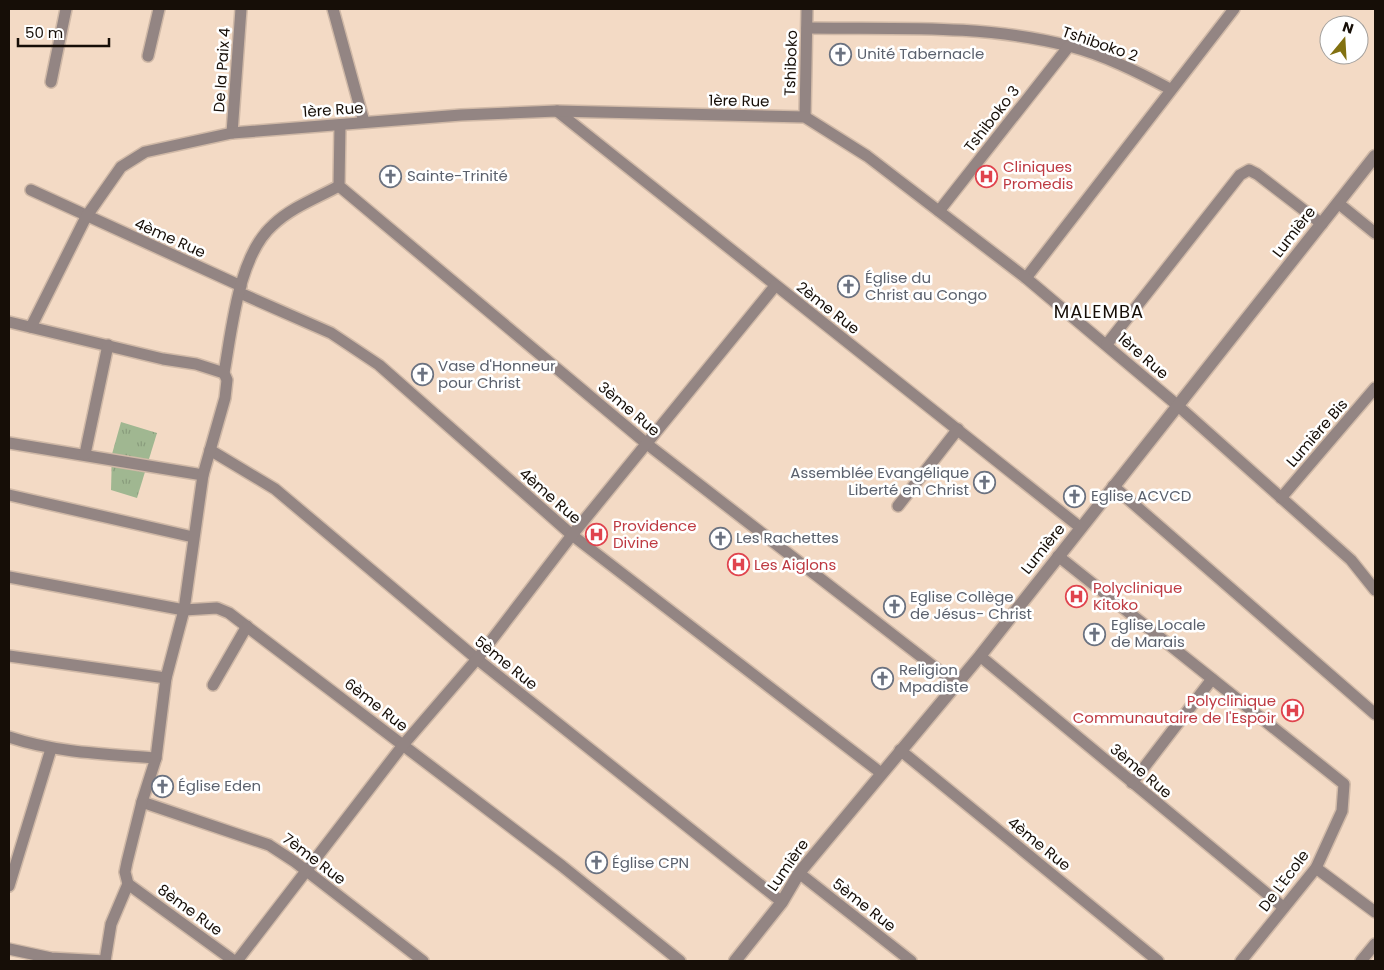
<svg xmlns="http://www.w3.org/2000/svg" width="1384" height="970" font-family="Poppins,sans-serif">
<style>
.park{fill:url(#park-tufts)}
.lines{fill:none;stroke-linecap:round;stroke-linejoin:round}
.minor-casing{stroke:#d0b9a7;stroke-width:14}
.tertiary-casing{stroke:#d0b9a7;stroke-width:15}
.minor{stroke:#938583;stroke-width:11}
.tertiary{stroke:#938583;stroke-width:12}
.labels{text-anchor:middle;stroke-width:5;stroke-linejoin:round;paint-order:stroke}
.street-label{font-size:15px;fill:#160e07;stroke:#fff}
.worship-label{font-size:15px;fill:#5b616d;stroke:#fff;text-anchor:start}
.health-label{font-size:15px;fill:#be3a42;stroke:#fff;text-anchor:start}
.quarter-label{font-size:18px;letter-spacing:1px;fill:#160e07;stroke:#fff}
</style>
<defs>
<pattern id="park-tufts" width="24" height="20" patternUnits="userSpaceOnUse" patternTransform="scale(1.25)"><rect width="24" height="20" fill="#a0b791"/><path d="M3 7l-1-3M5 7V3M7 7l1-3M15 17l-1-3M17 17v-4M19 17l1-3" fill="none" stroke="#899c7c"/></pattern>
</defs>
<rect width="100%" height="100%" fill="#f3dac5"/>
<polygon class="park" points="121,422 157,433 137,498 111,490 112,454"/>
<g class="lines">
<defs>
<g id="minor">
<polyline points="333,9 364,122"/>
<path d="M 807,28 C 894,29 984,24 1069,46 C 1104,55 1138,72 1170,89"/>
<polyline points="148,56 159,9"/>
<polyline points="51,82 66,9"/>
<polyline points="557,111 1081,528"/>
<polyline points="805,117 807,9"/>
<polyline points="340,125 339,186 647,444 955,683"/>
<polyline points="232,133 241,9"/>
<polyline points="31,190 241,286"/>
<polyline points="1338,203 1375,233"/>
<polyline points="939,211 1069,46"/>
<polyline points="1026,278 1234,9"/>
<polyline points="240,293 331,333 379,365 572,535 881,773"/>
<polyline points="9,322 163,359 196,364 224,373"/>
<polyline points="31,327 86,217 121,167 145,152 232,133 461,115 557,111 805,117 867,156 1026,278 1177,405 1351,560 1375,590"/>
<polyline points="1107,344 1240,175 1249,170 1257,174 1322,224"/>
<polyline points="9,443 203,475"/>
<polyline points="210,450 275,489 477,659 782,902"/>
<polyline points="85,454 108,345"/>
<polyline points="1113,486 1375,714"/>
<polyline points="9,495 193,537"/>
<polyline points="1281,498 1375,388"/>
<polyline points="898,506 958,429"/>
<polyline points="1058,556 1344,784 1342,811 1316,868 1241,961"/>
<polyline points="9,577 184,610 217,608 229,613 562,866 680,961"/>
<polyline points="9,656 166,678"/>
<polyline points="980,656 1283,907"/>
<polyline points="213,685 247,626"/>
<path d="M 9,737 C 57,753 106,754 156,758"/>
<polyline points="900,750 1158,961"/>
<polyline points="1132,783 1212,679"/>
<polyline points="142,802 269,845 295,862 423,961"/>
<polyline points="1316,868 1375,912"/>
<polyline points="799,873 911,961"/>
<polyline points="128,884 234,961"/>
<polyline points="9,886 51,749"/>
<polyline points="9,949 51,958 105,961"/>
<path d="M 105,961 L 111,924 L 128,884 L 125,872 L 127,862 L 142,802 L 156,758 L 166,678 L 184,610 L 203,475 L 225,398 L 227,380 L 224,373 C 232,329 238,256 273,225 C 292,207 317,198 339,186"/>
<polyline points="237,961 403,745 477,659 572,535 775,286"/>
<polyline points="1361,961 1375,944"/>
</g>
<polyline id="tertiary" points="735,961 782,902 799,873 980,656 1375,156"/>
</defs>
<use href="#minor" class="minor-casing"/>
<use href="#tertiary" class="tertiary-casing"/>
<use href="#minor" class="minor"/>
<use href="#tertiary" class="tertiary"/>
</g>
<defs>
<symbol id="church-ring" viewBox="-11 -11 22 22"><circle r="9.5" fill="#fff" stroke="#6b7280" stroke-width="1.5"/><path d="M-1.2-6h2.4v3.5h3.3v2.4h-3.3V6h-2.4V-.1h-3.3v-2.4h3.3Z" fill="#6b7280"/></symbol>
<symbol id="hospital-ring" viewBox="-11 -11 22 22"><circle r="9.5" fill="#fff" stroke="#e0444e" stroke-width="1.5"/><path d="M-5-5h3v3.5h4V-5h3V5h-3V1.5h-4V5h-3Z" fill="#e0444e"/></symbol>
</defs>
<g fill-rule="evenodd">
<use href="#church-ring" x="828" y="42" width="25" height="25"/>
<use href="#church-ring" x="378" y="164" width="25" height="25"/>
<use href="#hospital-ring" x="974" y="164" width="25" height="25"/>
<use href="#church-ring" x="836" y="274" width="25" height="25"/>
<use href="#church-ring" x="410" y="362" width="25" height="25"/>
<use href="#church-ring" x="972" y="470" width="25" height="25"/>
<use href="#church-ring" x="1062" y="484" width="25" height="25"/>
<use href="#hospital-ring" x="584" y="522" width="25" height="25"/>
<use href="#church-ring" x="708" y="526" width="25" height="25"/>
<use href="#hospital-ring" x="726" y="552" width="25" height="25"/>
<use href="#hospital-ring" x="1064" y="584" width="25" height="25"/>
<use href="#church-ring" x="882" y="594" width="25" height="25"/>
<use href="#church-ring" x="1082" y="622" width="25" height="25"/>
<use href="#church-ring" x="870" y="666" width="25" height="25"/>
<use href="#hospital-ring" x="1280" y="698" width="25" height="25"/>
<use href="#church-ring" x="150" y="774" width="25" height="25"/>
<use href="#church-ring" x="584" y="850" width="25" height="25"/>
</g>
<g class="labels">
<g class="street-label">
<text transform="translate(1100 44) rotate(19)" y="5">Tshiboko 2</text>
<text transform="translate(791 63) rotate(-88)" y="5">Tshiboko</text>
<text transform="translate(222 70) rotate(-86)" y="5">De la Paix 4</text>
<text transform="translate(739 101) rotate(1)" y="5">1ère Rue</text>
<text transform="translate(333 110) rotate(-4)" y="5">1ère Rue</text>
<text transform="translate(992 119) rotate(-52)" y="5">Tshiboko 3</text>
<text transform="translate(1294 232) rotate(-52)" y="5">Lumière</text>
<text transform="translate(170 238) rotate(24)" y="5">4ème Rue</text>
<text transform="translate(828 308) rotate(38)" y="5">2ème Rue</text>
<text transform="translate(1143 356) rotate(41)" y="5">1ère Rue</text>
<text transform="translate(629 409) rotate(40)" y="5">3ème Rue</text>
<text transform="translate(1317 433) rotate(-49)" y="5">Lumière Bis</text>
<text transform="translate(550 496) rotate(41)" y="5">4ème Rue</text>
<text transform="translate(1043 549) rotate(-51)" y="5">Lumière</text>
<text transform="translate(506 663) rotate(39)" y="5">5ème Rue</text>
<text transform="translate(376 705) rotate(38)" y="5">6ème Rue</text>
<text transform="translate(1141 771) rotate(40)" y="5">3ème Rue</text>
<text transform="translate(1039 844) rotate(39)" y="5">4ème Rue</text>
<text transform="translate(314 859) rotate(37)" y="5">7ème Rue</text>
<text transform="translate(788 865) rotate(-55)" y="5">Lumière</text>
<text transform="translate(1284 881) rotate(-53)" y="5">De L'Ecole</text>
<text transform="translate(864 905) rotate(38)" y="5">5ème Rue</text>
<text transform="translate(190 910) rotate(36)" y="5">8ème Rue</text>
</g>
<g class="worship-label">
<text x="857" y="59">Unité Tabernacle</text>
<text x="407" y="181">Sainte-Trinité</text>
<text x="865" y="283">Église du<tspan x="865" dy="17">Christ au Congo</tspan></text>
<text x="438" y="371">Vase d'Honneur<tspan x="438" dy="17">pour Christ</tspan></text>
<text x="969" y="478" text-anchor="end">Assemblée Evangélique<tspan x="969" dy="17">Liberté en Christ</tspan></text>
<text x="1091" y="501">Eglise ACVCD</text>
<text x="736" y="543">Les Rachettes</text>
<text x="910" y="602">Eglise Collège<tspan x="910" dy="17">de Jésus- Christ</tspan></text>
<text x="1111" y="630">Eglise Locale<tspan x="1111" dy="17">de Marais</tspan></text>
<text x="899" y="675">Religion<tspan x="899" dy="17">Mpadiste</tspan></text>
<text x="178" y="791">Église Eden</text>
<text x="612" y="868">Église CPN</text>
</g>
<g class="health-label">
<text x="1003" y="172">Cliniques<tspan x="1003" dy="17">Promedis</tspan></text>
<text x="613" y="531">Providence<tspan x="613" dy="17">Divine</tspan></text>
<text x="754" y="570">Les Aiglons</text>
<text x="1093" y="593">Polyclinique<tspan x="1093" dy="17">Kitoko</tspan></text>
<text x="1276" y="706" text-anchor="end">Polyclinique<tspan x="1276" dy="17">Communautaire de l'Espoir</tspan></text>
</g>
<g class="quarter-label">
<text x="1099" y="318">MALEMBA</text>
</g>
</g>
<rect width="1384" height="970" fill="none" stroke="#160e07" stroke-width="20"/>
<g transform="translate(1344 40) rotate(18)"><circle r="24" fill="#ffffff" stroke="#a29f9c"/>
<path d="M0-4L9 19L0 12L-9 19Z" fill="#827111"/>
<text y="-8" font-size="14" font-weight="bold" text-anchor="middle" fill="#160e07">N</text>
</g>
<path d="M18 38v8h91v-8" fill="none" stroke="#160e07" stroke-width="2.5"/>
<text x="25" y="38" font-size="15" fill="#160e07" stroke="#ffffff" stroke-width="4" paint-order="stroke">50 m</text>
</svg>
